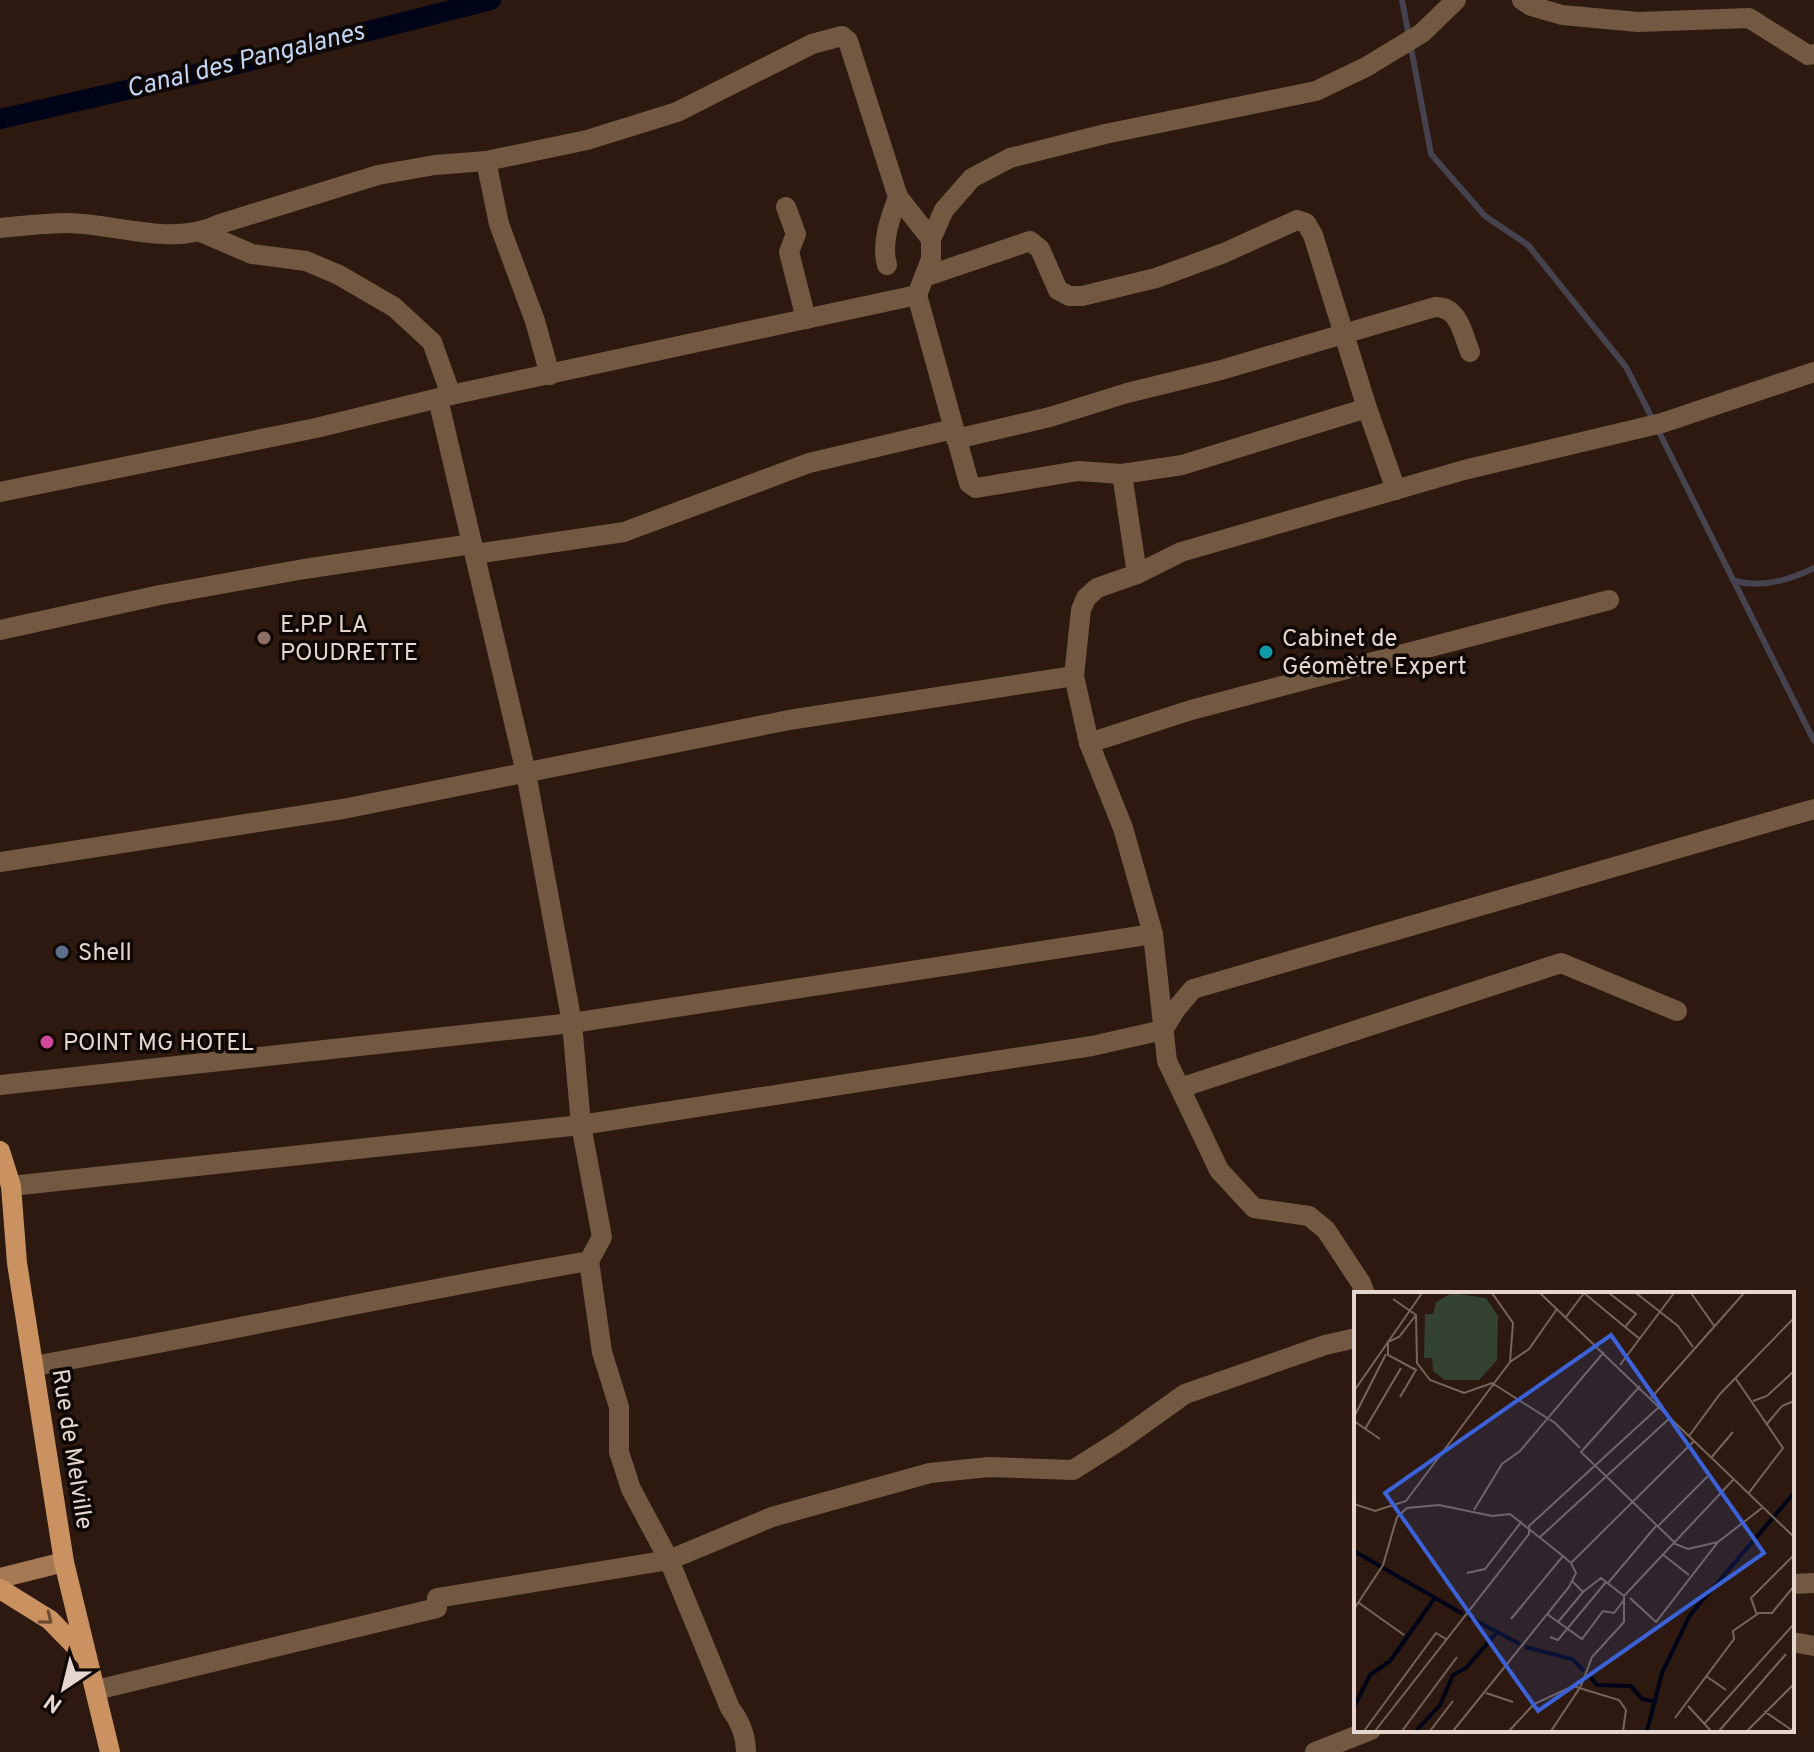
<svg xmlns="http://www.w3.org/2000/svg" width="1814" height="1752" font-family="Overpass,sans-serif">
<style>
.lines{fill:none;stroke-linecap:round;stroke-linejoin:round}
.stream{stroke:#45434f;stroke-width:6}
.canal{stroke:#000418;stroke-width:20}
.minor{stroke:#735941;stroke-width:20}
.secondary{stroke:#a47953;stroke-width:20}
.primary{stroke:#c99260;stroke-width:20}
.oneway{stroke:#6c4c32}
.education-dot{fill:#8d6e63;stroke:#0f0704;stroke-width:3}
.culture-dot{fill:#0f9aa8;stroke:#0f0704;stroke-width:3}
.service-dot{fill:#5c6f8a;stroke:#0f0704;stroke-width:3}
.hotel-dot{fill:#d1479c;stroke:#0f0704;stroke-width:3}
.labels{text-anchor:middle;stroke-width:7;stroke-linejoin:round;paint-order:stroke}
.poi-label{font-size:24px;fill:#e5d7d0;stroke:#0f0704;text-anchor:start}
.street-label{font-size:24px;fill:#e5d7d0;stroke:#0f0704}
.water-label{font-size:26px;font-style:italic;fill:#c1d5f5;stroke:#0f0704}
.inset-river{fill:none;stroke:#000418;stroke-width:4}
.inset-road{fill:none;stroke:#77655c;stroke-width:2}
.view{fill:#3b63d7;fill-opacity:0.15;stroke:#3b63d7;stroke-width:4}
.inset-edge{fill:none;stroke:#e5d7d0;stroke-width:4}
</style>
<rect width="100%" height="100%" fill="#2d190f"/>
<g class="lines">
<g class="stream">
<polyline points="1402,0 1431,154 1485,216 1528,245 1626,367 1653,420"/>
<polyline points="1658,430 1814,741"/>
<path d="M 1735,581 C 1761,588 1790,580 1814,568"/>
</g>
<polyline class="canal" points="0,119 214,70 491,0"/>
<g class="minor">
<polyline points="1522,0 1531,6 1562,15 1638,22 1749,18 1808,55 1814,54"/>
<polyline points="486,161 499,224 535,321 550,375"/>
<polyline points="898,197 931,239"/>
<polyline points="786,207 796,234 789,252 806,319"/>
<path d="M 0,228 C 22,226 46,223 68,223 C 118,224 174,247 220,224 L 378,175 L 435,165 L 486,161 L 587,140 L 677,112 L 812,44 L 842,36 L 848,41 L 898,197 C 890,218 881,243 887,265"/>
<polyline points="203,233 252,254 306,261 339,275 394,307 432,342 451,395"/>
<polyline points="924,277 1030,241 1040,249 1058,290 1069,296 1082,296 1156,278 1224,253 1297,220 1306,223 1313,235 1367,408 1396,490"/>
<polyline points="917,295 969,483 976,488 1078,471 1122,474 1137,574"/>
<path d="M 956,439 L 1050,417 L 1127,393 L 1221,370 L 1435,307 C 1459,306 1463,335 1470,352"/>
<polyline points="1122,474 1182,465 1367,408"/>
<polyline points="0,492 316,428 451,395 917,295 931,259 931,239 944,210 972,178 1010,158 1105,134 1316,91 1366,67 1422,33 1456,0"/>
<polyline points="475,554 624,532 809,463 953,429"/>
<polyline points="1609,600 1191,710 1089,743 1074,676 1081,610 1086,598 1097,588 1137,574 1181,552 1464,470 1662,423 1814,372"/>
<polyline points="0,630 160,595 304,569 472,544"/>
<polyline points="1089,743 1123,828 1153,934 1167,1061 1219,1170 1254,1208 1309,1216 1326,1230 1361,1283 1365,1294"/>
<polyline points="0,862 343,809 789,720 1074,676"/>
<polyline points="0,1085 572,1023 1153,934"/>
<polyline points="1180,1088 1561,963 1677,1011"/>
<polyline points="11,1186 581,1125 1092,1046 1163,1030 1176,1009 1193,989 1814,809"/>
<path d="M 589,1261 L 602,1352 L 619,1407 L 619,1452 L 631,1489 L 669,1560 L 730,1708 C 740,1721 746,1736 746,1752"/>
<path d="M 34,1366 C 220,1333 403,1293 589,1261 L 602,1237 L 581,1125 L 572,1023 L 526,773 L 438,399"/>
<polyline points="1792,1584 1814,1583"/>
<polyline points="1792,1642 1814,1646"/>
<polyline points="96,1690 437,1608 437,1598 669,1560 772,1517 930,1473 989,1467 1073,1470 1122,1439 1185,1394 1325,1345 1356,1338"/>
<polyline points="1315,1752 1371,1730"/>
</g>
<polyline class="secondary" points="0,1578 64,1562"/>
<g class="primary">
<polyline points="0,1151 11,1186 17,1263 64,1562 110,1752"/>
<polyline points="0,1589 50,1620 87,1658"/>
</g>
</g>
<defs><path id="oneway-chevron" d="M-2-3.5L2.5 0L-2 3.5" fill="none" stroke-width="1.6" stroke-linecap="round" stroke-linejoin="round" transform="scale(2)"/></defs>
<use class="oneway" href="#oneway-chevron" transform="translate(47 1619) rotate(39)"/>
<circle class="education-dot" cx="264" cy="638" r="8"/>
<circle class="culture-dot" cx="1266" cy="652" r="8"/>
<circle class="service-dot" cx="62" cy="952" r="8"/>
<circle class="hotel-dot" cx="47" cy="1042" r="8"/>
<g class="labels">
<g class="poi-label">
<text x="280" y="632">E.P.P LA<tspan x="280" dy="28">POUDRETTE</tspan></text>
<text x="1282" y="646">Cabinet de<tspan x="1282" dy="28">Géomètre Expert</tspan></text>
<text x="78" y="960">Shell</text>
<text x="63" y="1050">POINT MG HOTEL</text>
</g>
<g class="street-label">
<text transform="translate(73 1449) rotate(81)" y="8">Rue de Melville</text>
</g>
<g class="water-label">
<text transform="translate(245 59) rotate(-14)" y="9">Canal des Pangalanes</text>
</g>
</g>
<g transform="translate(1354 1292)">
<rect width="440" height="440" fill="#2d190f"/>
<path d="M 98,1 L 132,6 L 144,24 L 143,68 L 125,88 L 91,88 L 79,79 L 78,66 L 70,66 L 71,22 L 79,22 L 82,10 Z" fill="#344231"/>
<path class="inset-river" d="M 0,259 L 109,322M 115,325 L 166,352M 171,355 L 218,367 L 230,379M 235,383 L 243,393 L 277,394 L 288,407 L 303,410M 0,415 L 16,383 L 36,369 L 80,307M 62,439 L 86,413 L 99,383 L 112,376 L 143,340M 293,439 L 308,381 L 336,323 L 440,201"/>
<path class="inset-road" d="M 186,1 L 440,245M 230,1 L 271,35M 255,1 L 282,22 L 271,35 L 286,47M 282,1 L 324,34 L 339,55M 337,1 L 361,35M 39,7 L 62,23 L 45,45 L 34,50 L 34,63 L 62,78 L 46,105M 62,23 L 63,71 L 76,88 L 110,101 L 138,91 L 201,131 L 226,156M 212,25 L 230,1M 156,70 L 175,57 L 203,17M 266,73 L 320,1M 382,87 L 429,156 L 394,202M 286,94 L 227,160 L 320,250M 0,99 L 68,1M 297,106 L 390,1M 399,109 L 413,104 L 440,79M 0,125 L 32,62M 0,129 L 26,147M 412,133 L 428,114 L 440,109M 11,137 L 47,76M 335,144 L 366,102 L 440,26M 357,166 L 379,140M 0,212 L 21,219 L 52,209 L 156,70 L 159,31 L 138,1M 120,218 L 148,172 L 166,159 L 250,60M 303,235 L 356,182M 185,246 L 317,125M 319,251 L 334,257 L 364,250M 308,262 L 335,283M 217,271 L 340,149M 113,281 L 131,277 L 168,229M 218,289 L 229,300 L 247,286 L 270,304M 254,291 L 302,234M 276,306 L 302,330 L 364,250 L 408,216M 5,311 L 50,343M 0,317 L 29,273 L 43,225 L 53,216 L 85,213 L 138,224 L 156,222 L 209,264M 193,322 L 228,347 L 249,319 L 260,321 L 270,308M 403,323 L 397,306 L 440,263M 204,330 L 229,300M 196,345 L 204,348 L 252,290M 352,384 L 372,398M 132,401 L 159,410M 334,414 L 357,439M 410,419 L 439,439M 321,426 L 380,347 L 379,339 L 405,321 L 418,321 L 440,294M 350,432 L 440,332M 10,439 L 82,341 L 92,347M 21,439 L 175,242 L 175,234 L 305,115M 48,439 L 103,365M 76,439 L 99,409M 99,439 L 215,295 L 222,281 L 217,271 L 209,264 L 157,327M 155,439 L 180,412 L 219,394 L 265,408 L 272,418 L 269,439M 197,439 L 227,394 L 238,365 L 270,330 L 270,304 L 379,188M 365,439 L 432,362M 393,439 L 440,392"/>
<path class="view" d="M 257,43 L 410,261 L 184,419 L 31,201 Z"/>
<rect width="440" height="440" class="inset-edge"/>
</g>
<g transform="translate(64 1688) rotate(215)" stroke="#0f0704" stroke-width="6" paint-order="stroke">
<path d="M0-6L14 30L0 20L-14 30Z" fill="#e5d7d0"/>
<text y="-12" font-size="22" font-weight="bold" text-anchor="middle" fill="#e5d7d0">N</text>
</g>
</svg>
